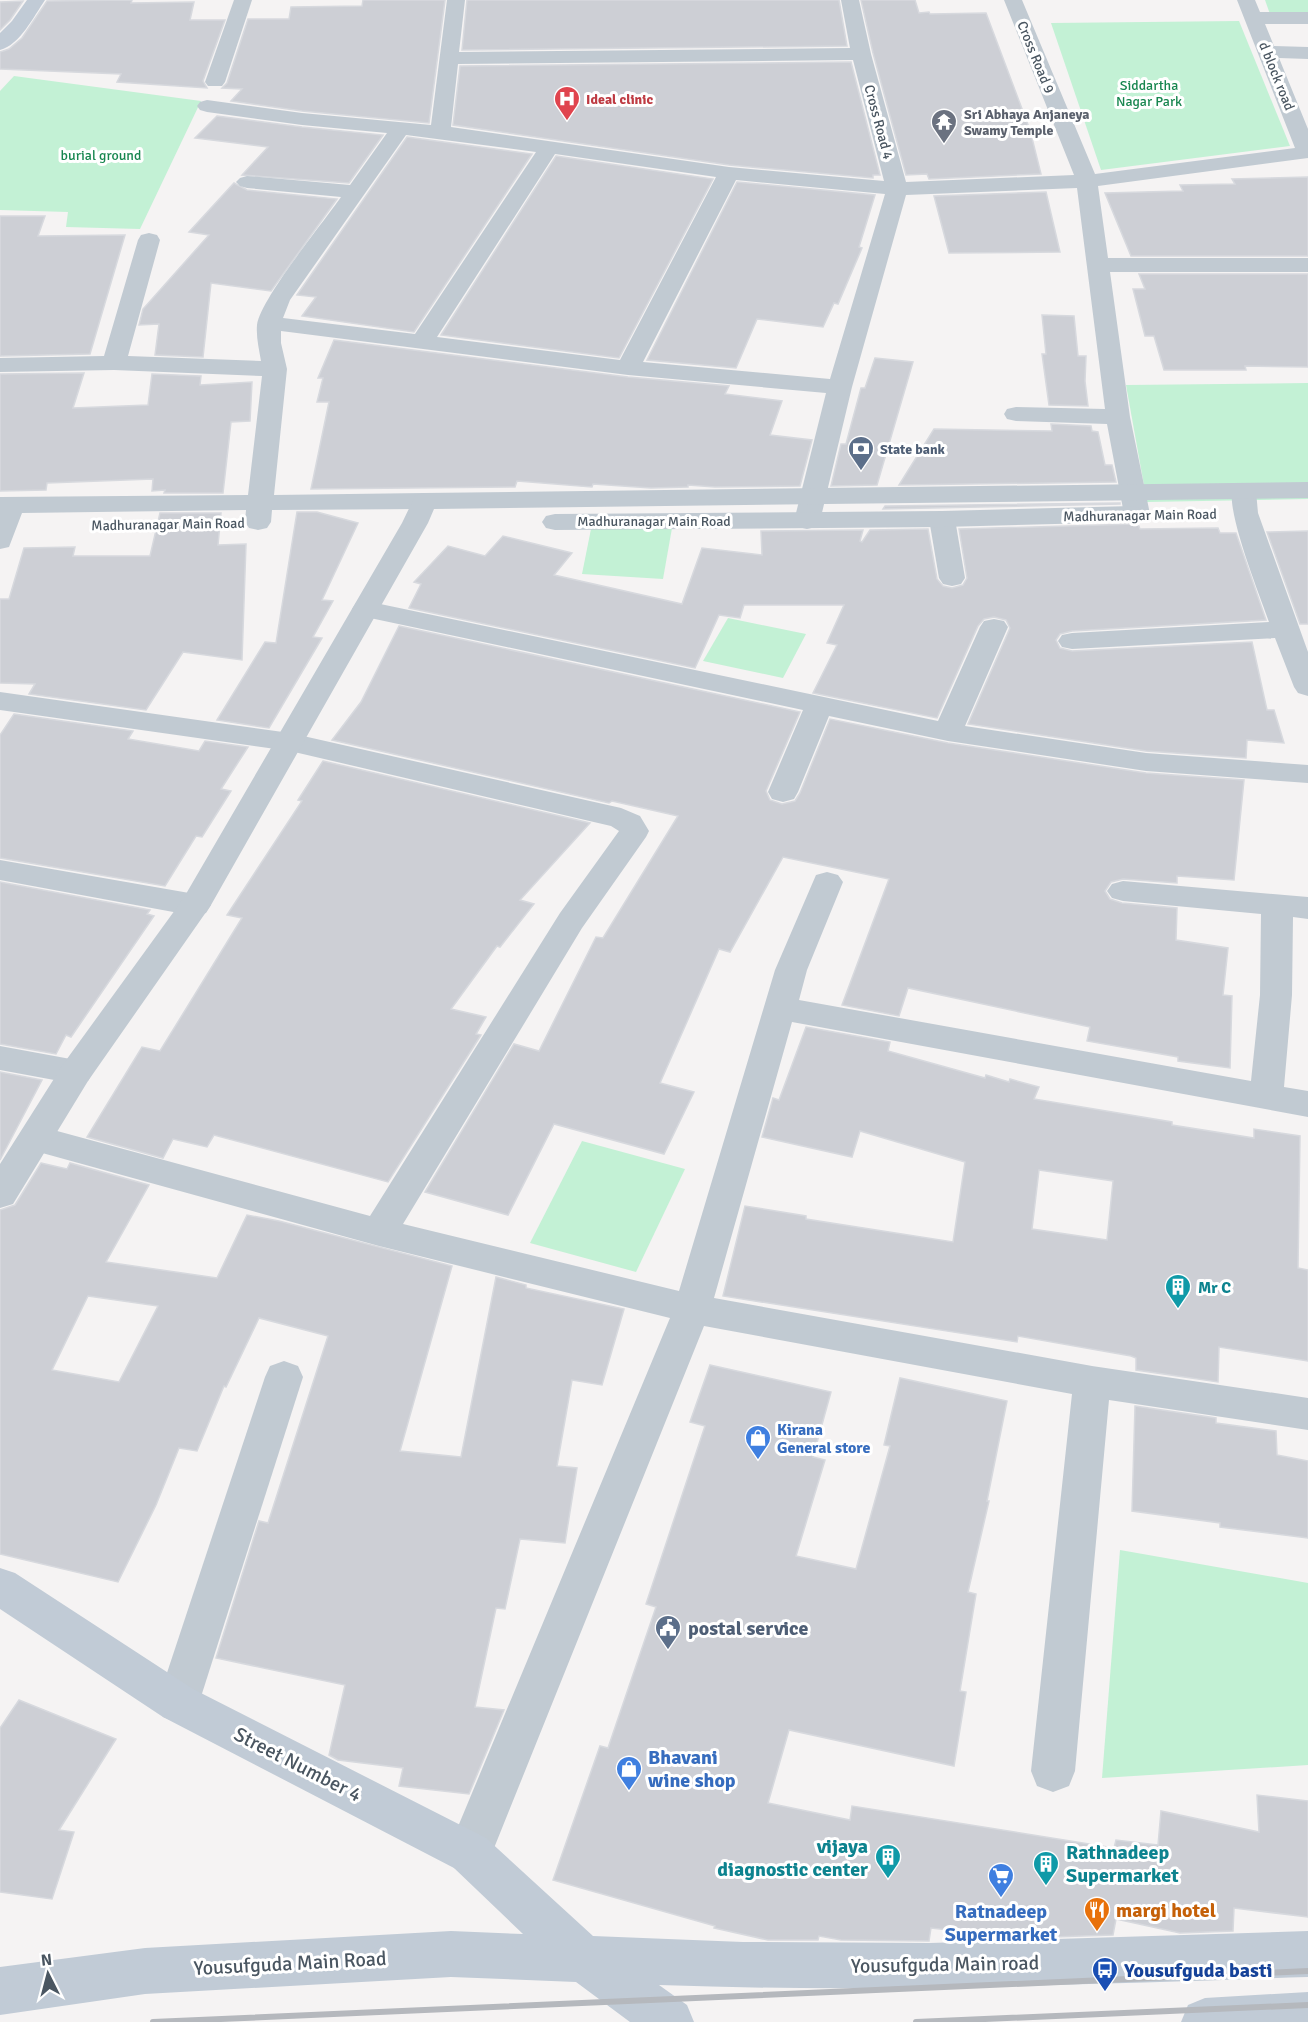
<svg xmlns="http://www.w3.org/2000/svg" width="1308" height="2022" font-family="Signika,sans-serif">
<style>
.green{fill:#c3f1d5}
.building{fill:#cdcfd5;stroke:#d7d9de;stroke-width:1.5;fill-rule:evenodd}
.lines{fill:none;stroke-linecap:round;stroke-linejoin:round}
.minor{fill:#c1cad2;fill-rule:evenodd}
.tertiary{fill:#c1cad2;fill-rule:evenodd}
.secondary{fill:#c1cbd6;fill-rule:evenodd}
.rail{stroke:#b5b8bd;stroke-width:6}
.labels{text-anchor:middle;stroke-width:6;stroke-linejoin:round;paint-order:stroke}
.far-street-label{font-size:14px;fill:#4a5661;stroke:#fff}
.far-park-label{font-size:14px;fill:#17864f;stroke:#fff}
.far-health-label{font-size:14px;font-weight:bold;fill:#be3a42;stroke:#fff;text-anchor:start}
.far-worship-label{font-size:14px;font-weight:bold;fill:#5b616d;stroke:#fff;text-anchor:start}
.far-service-label{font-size:14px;font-weight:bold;fill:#4e5e75;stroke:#fff;text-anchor:start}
.culture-label{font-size:16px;font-weight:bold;fill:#0d838f;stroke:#fff;text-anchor:start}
.shop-label{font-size:16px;font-weight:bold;fill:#366cbe;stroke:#fff;text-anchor:start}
.near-service-label{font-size:20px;font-weight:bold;fill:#4e5e75;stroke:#fff;text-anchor:start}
.near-shop-label{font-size:20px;font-weight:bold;fill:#366cbe;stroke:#fff;text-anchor:start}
.near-street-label{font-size:20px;fill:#4a5661;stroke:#fff}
.near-culture-label{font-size:20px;font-weight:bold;fill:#0d838f;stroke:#fff;text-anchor:end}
.near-food-label{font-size:20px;font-weight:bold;fill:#c56008;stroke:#fff;text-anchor:start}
.near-transit-label{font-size:20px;font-weight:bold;fill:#164399;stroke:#fff;text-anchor:start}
</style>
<rect width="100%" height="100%" fill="#f5f3f3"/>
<g class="green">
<polygon points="1265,0 1308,0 1308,15 1271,17"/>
<polygon points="1239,21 1290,146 1101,170 1051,23"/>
<polygon points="14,76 201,101 140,229 66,227 68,212 0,210 0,91"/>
<polygon points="1308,383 1308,499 1147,502 1126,385"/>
<polygon points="592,524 672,528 663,579 582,574"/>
<polygon points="728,618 806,634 783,678 703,661"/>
<polygon points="582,1141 685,1169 636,1272 530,1243"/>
<polygon points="1120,1550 1308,1583 1308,1765 1102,1778"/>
</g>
<g class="building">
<polygon points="132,0 131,3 194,2 190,20 225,20 203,81 207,88 117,82 121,74 0,69 0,52 9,49 22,38 47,1"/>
<polygon points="363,0 445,0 429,123 302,111 231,101 242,89 222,88 227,83 248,19 289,19 291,7 362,6"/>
<polygon points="467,0 839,0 847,46 462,50"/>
<polygon points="861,0 915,0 919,13 929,12 930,14 986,13 1030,130 1041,174 929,179 927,174 906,175 873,53"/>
<polygon points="23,1 10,20 0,30 0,2"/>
<polygon points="851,62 880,175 873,175 873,178 729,165 453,125 460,66"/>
<polygon points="217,116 302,127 383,135 349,183 242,175 268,147 195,138"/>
<polygon points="407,137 532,154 414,332 302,316 316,297 297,295"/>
<polygon points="556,156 713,179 619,358 441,335"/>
<polygon points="1308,177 1308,256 1131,256 1105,193 1183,191 1180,185 1235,184 1232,179"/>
<polygon points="737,182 875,195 859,247 862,248 838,304 834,303 823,327 757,319 736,368 647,360"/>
<polygon points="234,183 247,190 337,199 271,291 211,283 203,357 155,355 159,324 139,325 143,309 209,235 189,232"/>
<polygon points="1046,192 1060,252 949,253 934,196"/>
<polygon points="0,216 45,216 38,236 125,235 90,354 0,356"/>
<polygon points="1139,274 1308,274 1308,367 1245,366 1246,370 1164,370 1154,336 1145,336 1133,289 1145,289"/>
<polygon points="1042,315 1074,316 1078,356 1086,356 1085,381 1088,406 1049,405 1042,354 1046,354"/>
<polygon points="334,340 628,377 729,386 725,394 782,401 770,435 812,440 800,486 715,487 688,485 688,487 651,488 593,484 592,487 517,481 515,487 311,489 329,402 317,402 323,378 318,378"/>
<polygon points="875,358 913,362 877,485 831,486 841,444 846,444 861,388 865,388"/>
<polygon points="84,373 73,408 148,405 152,374 201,376 200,385 252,382 250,421 231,422 223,493 164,493 165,490 152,491 153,479 47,483 46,490 0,491 0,374"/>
<polygon points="1051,424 1091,426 1092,431 1098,432 1105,465 1112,465 1116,482 899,485 934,429 1052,431"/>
<polygon points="1120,503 1120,504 883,509 885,506"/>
<polygon points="297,512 317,512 358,523 322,600 333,601 313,637 322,638 269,728 217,720 265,642 276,643"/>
<polygon points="160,513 221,513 218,545 246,544 242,660 183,652 146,710 29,694 35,684 0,683 0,599 9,599 24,548 75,547 73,556 150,556"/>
<polygon points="1135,524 1138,524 1140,529 1218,528 1220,533 1236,533 1266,620 1072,631 1060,634 1056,640 1060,648 1072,651 1252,642 1267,710 1274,710 1284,743 1247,740 1246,758 1146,751 968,724 1010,628 1006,620 994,617 984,619 978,626 937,718 813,693 837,645 827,643 844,605 744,605 740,618 719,615 695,668 409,608 421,584 414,582 448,546 485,556 503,536 572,553 554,575 682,604 702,548 762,555 761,531 863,530 860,541 862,542 870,530 928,529 937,579 943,586 952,588 963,585 967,578 959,529"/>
<polygon points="1308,531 1308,624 1300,624 1267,532"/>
<polygon points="399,626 800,712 766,791 770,800 782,804 795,801 800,793 830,719 948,743 1146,773 1244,780 1234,880 1177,876 1177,883 1123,879 1111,882 1105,891 1110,899 1122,903 1177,908 1176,940 1228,948 1223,995 1232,996 1230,1068 1178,1061 1178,1057 1087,1041 1090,1027 908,988 899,1016 842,1005 889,879 783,857 730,952 719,949 660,1083 694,1092 664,1154 554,1124 508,1215 425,1192 514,1044 539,1051 596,937 603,938 678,816 612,801 609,803 332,740 361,702"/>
<polygon points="14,714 133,731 128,739 199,751 205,741 248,747 221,789 231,791 202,837 196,836 165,886 0,858 0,735"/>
<polygon points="323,761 590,823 520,900 534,904 500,947 497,946 451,1009 486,1017 476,1034 481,1035 388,1182 214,1135 207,1147 173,1139 163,1158 87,1137 142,1047 160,1051 242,918 227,915 302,801 298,800"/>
<polygon points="0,882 150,910 147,914 154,916 71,1037 66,1035 56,1054 0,1044"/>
<path d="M 806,1027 L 890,1042 L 888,1051 L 985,1078 L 986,1075 L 1009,1082 L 1010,1079 L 1039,1087 L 1034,1099 L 1172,1122 L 1172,1125 L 1254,1138 L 1254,1129 L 1300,1136 L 1298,1268 L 1308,1270 L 1308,1361 L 1219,1347 L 1218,1382 L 1136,1370 L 1136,1358 L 1131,1356 L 1018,1336 L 1017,1342 L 723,1296 L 745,1206 L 806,1216 L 806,1219 L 953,1242 L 965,1162 L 860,1131 L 852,1157 L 762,1137 L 773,1098 L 779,1100 ZM 1039,1170 L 1113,1181 L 1107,1240 L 1032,1229 Z"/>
<polygon points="0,1072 42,1080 0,1160"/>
<path d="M 41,1163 L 67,1169 L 70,1163 L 149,1185 L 106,1262 L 217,1278 L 247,1215 L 279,1221 L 452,1266 L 400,1451 L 461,1457 L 496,1277 L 526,1285 L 526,1288 L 624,1309 L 602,1385 L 572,1380 L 557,1466 L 577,1468 L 565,1543 L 520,1539 L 505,1609 L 496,1608 L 475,1707 L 504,1710 L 469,1794 L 399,1786 L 403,1768 L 338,1760 L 329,1755 L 345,1685 L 216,1658 L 259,1521 L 268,1523 L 328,1336 L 259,1318 L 226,1387 L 224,1386 L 197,1451 L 179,1448 L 156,1505 L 118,1582 L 0,1554 L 0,1210 L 15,1205 ZM 88,1296 L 158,1306 L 119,1382 L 52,1370 Z"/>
<polygon points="710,1365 831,1392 813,1457 825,1460 796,1556 856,1569 890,1446 884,1445 900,1378 1007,1401 987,1501 989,1501 968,1592 976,1594 960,1691 966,1692 954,1766 789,1730 768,1803 850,1820 852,1806 1114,1848 1116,1840 1158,1845 1161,1811 1259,1832 1257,1795 1308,1801 1308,1917 1234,1908 1233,1931 1180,1933 1116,1919 1113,1935 1021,1938 931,1928 929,1941 841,1940 819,1936 818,1940 768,1940 714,1928 715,1926 553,1880 600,1746 608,1748 656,1607 646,1604 705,1426 690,1422"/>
<polygon points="1135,1406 1216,1418 1216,1423 1276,1431 1277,1455 1308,1461 1308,1538 1220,1527 1220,1523 1132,1511"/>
<polygon points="19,1700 116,1739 59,1830 74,1832 52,1899 0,1892 0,1728"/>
</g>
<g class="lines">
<g class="minor">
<polygon points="234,0 252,0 225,82 222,86 208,86 205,82"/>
<path d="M 447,0 L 465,0 L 459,52 L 850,48 L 841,0 L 859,0 L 871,54 L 906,182 L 1074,175 L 1004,0 L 1022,0 L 1095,174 L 1295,148 L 1237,0 L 1255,0 L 1260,12 L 1308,12 L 1308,24 L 1265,24 L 1274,46 L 1308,47 L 1308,59 L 1279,58 L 1308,129 L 1308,158 L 1098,186 L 1108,258 L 1308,258 L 1308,272 L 1110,272 L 1130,417 L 1150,514 L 1146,519 L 1137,522 L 1128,519 L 1124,514 L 1107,424 L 1016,421 L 1007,419 L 1004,414 L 1007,409 L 1016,407 L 1105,409 L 1077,188 L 906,195 L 852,387 L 820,521 L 816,527 L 807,529 L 798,527 L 794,521 L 826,393 L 628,375 L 281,331 L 281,343 L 287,369 L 274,495 L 424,493 L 433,496 L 437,501 L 433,506 L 424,509 L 272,510 L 271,522 L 267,528 L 258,530 L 249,528 L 245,522 L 246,510 L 22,513 L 9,547 L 0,549 L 0,497 L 248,495 L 262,376 L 114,370 L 0,372 L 0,358 L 104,356 L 138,240 L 141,235 L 149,233 L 157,235 L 160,240 L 128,356 L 261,361 C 259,349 256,337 257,325 C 261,298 323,223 341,197 L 247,188 L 240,186 L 236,182 L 240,178 L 247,176 L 350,185 L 387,133 L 302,125 L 207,112 L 200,110 L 197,106 L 200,102 L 207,100 L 302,113 L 431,125 ZM 853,60 L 884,181 L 729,167 L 451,127 L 458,64 ZM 406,135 L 536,152 L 415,334 L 283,318 L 290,300 ZM 555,154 L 716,177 L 620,360 L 437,337 ZM 736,180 L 885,194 L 830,379 L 643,362 Z"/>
<path d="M 1243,483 L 1252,486 L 1256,491 L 1258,513 L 1308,652 L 1308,696 L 1298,693 L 1294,687 L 1275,638 L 1072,649 L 1062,647 L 1058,641 L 1062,635 L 1072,633 L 1269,622 C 1261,598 1222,503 1234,486 Z"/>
<polygon points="942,511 951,513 955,519 965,578 961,584 952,586 943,584 939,578 929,519 933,513"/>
<polygon points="366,601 938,721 980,627 984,621 994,619 1004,621 1008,627 965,726 1146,753 1308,765 1308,783 1146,771 948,741 829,716 798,792 794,799 783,802 772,799 768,792 803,710 356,615 352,609 356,603"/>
<polygon points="0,692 290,733 621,808 640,816 649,831 646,837 582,928 403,1224 679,1291 775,970 816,875 827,872 838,875 843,882 807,970 799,1000 1251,1081 1260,995 1261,914 1123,901 1112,898 1107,891 1112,884 1123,881 1308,897 1308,919 1293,917 1292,995 1284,1087 1308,1091 1308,1117 792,1022 714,1298 1092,1366 1308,1398 1308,1430 1109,1400 1075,1771 1069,1786 1053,1792 1037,1786 1031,1771 1072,1394 704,1326 486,1868 470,1875 454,1868 447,1853 670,1318 379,1246 35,1151 23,1147 18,1138 23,1129 35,1125 370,1216 560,913 619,831 611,826 290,751 0,710"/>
<polygon points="0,860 195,894 206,897 211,905 206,913 195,916 0,880"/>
<polygon points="0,1046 76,1060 88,1063 93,1072 88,1081 76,1084 0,1070"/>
<polygon points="284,1361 298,1366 303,1377 199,1703 193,1717 178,1723 163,1717 157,1703 265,1377 270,1366"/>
</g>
<g class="tertiary">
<polygon points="1308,482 1308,498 434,509 428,523 211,905 88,1081 13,1204 0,1208 0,1164 64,1063 183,899 402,523 415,496 424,493"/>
<polygon points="1133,506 1142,509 1146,514 1142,519 1133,522 942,527 555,530 546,528 542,522 546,516 555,514 942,511"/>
</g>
<g class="secondary">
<path d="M 27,0 L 45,0 C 34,16 20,45 0,50 L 0,33 L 12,21 Z"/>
<path d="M 0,1568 L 15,1573 L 193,1689 L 486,1838 L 593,1936 L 743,1942 L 930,1943 L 1308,1931 L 1308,1977 C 1092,1984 875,1993 659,1985 L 687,2005 L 694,2022 L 630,2022 L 576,1982 L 451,1977 L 145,1994 L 0,2015 L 0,1967 L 145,1948 L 451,1931 L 523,1934 L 454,1868 L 163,1717 L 0,1609 Z"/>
<polygon points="1308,1992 1308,2022 1181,2022 1188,2005 1205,1998"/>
</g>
<g class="rail">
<polyline points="153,2022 1308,1971"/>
<polyline points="916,2022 1308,2005"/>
</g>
</g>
<defs>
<symbol id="hospital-pin" viewBox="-11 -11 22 30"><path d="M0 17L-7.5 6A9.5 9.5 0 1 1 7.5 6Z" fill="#e0444e" stroke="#fff"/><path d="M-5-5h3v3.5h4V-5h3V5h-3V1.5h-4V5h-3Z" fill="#fff"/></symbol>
<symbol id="temple-pin" viewBox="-11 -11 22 30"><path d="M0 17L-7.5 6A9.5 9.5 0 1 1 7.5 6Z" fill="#6b7280" stroke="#fff"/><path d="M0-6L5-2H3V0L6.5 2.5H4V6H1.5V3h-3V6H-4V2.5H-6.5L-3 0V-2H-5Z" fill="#fff"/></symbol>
<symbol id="bank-pin" viewBox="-11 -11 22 30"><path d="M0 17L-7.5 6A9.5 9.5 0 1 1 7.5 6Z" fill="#5c6f8a" stroke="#fff"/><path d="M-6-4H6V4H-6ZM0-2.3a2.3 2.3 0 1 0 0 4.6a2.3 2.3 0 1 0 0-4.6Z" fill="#fff"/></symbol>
<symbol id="building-pin" viewBox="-11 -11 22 30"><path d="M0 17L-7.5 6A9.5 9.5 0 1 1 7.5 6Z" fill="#0f9aa8" stroke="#fff"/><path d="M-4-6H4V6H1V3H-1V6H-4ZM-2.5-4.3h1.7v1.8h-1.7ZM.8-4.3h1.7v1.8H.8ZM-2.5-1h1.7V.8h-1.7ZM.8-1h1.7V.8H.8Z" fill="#fff"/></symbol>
<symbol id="shop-pin" viewBox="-11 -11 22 30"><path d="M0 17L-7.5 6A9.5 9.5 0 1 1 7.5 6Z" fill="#3f7fe0" stroke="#fff"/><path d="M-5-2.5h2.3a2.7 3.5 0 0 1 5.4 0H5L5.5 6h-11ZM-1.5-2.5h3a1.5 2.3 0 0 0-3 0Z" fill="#fff"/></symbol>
<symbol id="civic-pin" viewBox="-11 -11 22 30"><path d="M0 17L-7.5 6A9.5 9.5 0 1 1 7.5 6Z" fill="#5c6f8a" stroke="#fff"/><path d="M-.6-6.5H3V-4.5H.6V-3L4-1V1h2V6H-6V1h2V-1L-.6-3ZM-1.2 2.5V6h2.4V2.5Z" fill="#fff"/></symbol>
<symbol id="supermarket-pin" viewBox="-11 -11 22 30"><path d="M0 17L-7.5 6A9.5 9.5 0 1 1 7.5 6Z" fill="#3f7fe0" stroke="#fff"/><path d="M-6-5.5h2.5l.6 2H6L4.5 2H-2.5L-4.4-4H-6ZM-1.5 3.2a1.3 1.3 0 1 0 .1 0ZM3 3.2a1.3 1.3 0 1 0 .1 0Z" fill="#fff"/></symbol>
<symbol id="restaurant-pin" viewBox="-11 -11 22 30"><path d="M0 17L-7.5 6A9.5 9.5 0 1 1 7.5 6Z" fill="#e8710a" stroke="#fff"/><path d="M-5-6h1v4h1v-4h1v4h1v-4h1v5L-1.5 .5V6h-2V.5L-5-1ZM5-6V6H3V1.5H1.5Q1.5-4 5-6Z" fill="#fff"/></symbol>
<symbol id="bus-pin" viewBox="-11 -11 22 30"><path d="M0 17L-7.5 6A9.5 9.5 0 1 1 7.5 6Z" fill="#1a4fb4" stroke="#fff"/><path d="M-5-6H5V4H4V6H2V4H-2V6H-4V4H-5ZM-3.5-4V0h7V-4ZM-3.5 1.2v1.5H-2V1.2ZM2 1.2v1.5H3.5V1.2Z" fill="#fff"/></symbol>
</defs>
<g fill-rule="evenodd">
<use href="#hospital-pin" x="552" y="84" width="30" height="40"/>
<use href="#temple-pin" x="929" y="107" width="30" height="40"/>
<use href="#bank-pin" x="846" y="434" width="30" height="40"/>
<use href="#building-pin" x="1163" y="1272" width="30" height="40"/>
<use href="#shop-pin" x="743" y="1423" width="30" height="40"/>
<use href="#civic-pin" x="653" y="1613" width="30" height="40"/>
<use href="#shop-pin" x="614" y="1754" width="30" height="40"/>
<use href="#building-pin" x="873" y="1842" width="30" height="40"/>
<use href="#building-pin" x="1031" y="1849" width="30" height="40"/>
<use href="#supermarket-pin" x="986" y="1861" width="30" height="40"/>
<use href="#restaurant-pin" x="1082" y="1895" width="30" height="40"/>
<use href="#bus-pin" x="1090" y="1955" width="30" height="40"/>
</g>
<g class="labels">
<g class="far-street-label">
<text transform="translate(1036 57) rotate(68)" y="5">Cross Road 9</text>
<text transform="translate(1277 76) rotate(68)" y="5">d block road</text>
<text transform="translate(879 122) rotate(75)" y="5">Cross Road 4</text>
<text transform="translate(1140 515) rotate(-1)" y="5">Madhuranagar Main Road</text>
<text x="654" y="526">Madhuranagar Main Road</text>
<text transform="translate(168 524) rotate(-1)" y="5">Madhuranagar Main Road</text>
</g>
<g class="far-park-label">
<text x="1149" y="90">Siddartha<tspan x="1149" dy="16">Nagar Park</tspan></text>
<text x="101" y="160">burial ground</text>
</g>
<g class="far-health-label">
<text x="586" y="104">Ideal clinic</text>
</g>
<g class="far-worship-label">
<text x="964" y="119">Sri Abhaya Anjaneya<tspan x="964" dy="16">Swamy Temple</tspan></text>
</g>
<g class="far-service-label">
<text x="880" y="454">State bank</text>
</g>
<g class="culture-label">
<text x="1198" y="1293">Mr C</text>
</g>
<g class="shop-label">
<text x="777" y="1435">Kirana<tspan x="777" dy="18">General store</tspan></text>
</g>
<g class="near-service-label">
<text x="688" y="1635">postal service</text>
</g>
<g class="near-shop-label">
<text x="648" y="1764">Bhavani<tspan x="648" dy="23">wine shop</tspan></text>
<text x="1001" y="1918" text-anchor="middle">Ratnadeep<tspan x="1001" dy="23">Supermarket</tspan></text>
</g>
<g class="near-street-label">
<text transform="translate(298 1764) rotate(27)" y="7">Street Number 4</text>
<text transform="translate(290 1963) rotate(-3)" y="7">Yousufguda Main Road</text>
<text transform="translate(945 1964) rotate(-1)" y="7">Yousufguda Main road</text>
</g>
<g class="near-culture-label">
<text x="868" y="1853">vijaya<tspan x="868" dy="23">diagnostic center</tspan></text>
<text x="1066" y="1859" text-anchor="start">Rathnadeep<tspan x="1066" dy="23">Supermarket</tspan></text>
</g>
<g class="near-food-label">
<text x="1116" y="1917">margi hotel</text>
</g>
<g class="near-transit-label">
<text x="1124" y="1977">Yousufguda basti</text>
</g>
</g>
<g transform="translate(48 1974) rotate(354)" stroke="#ffffff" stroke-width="4.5" paint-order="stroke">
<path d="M0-4.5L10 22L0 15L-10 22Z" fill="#4a5661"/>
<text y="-9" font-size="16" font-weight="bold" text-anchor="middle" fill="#4a5661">N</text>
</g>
</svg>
